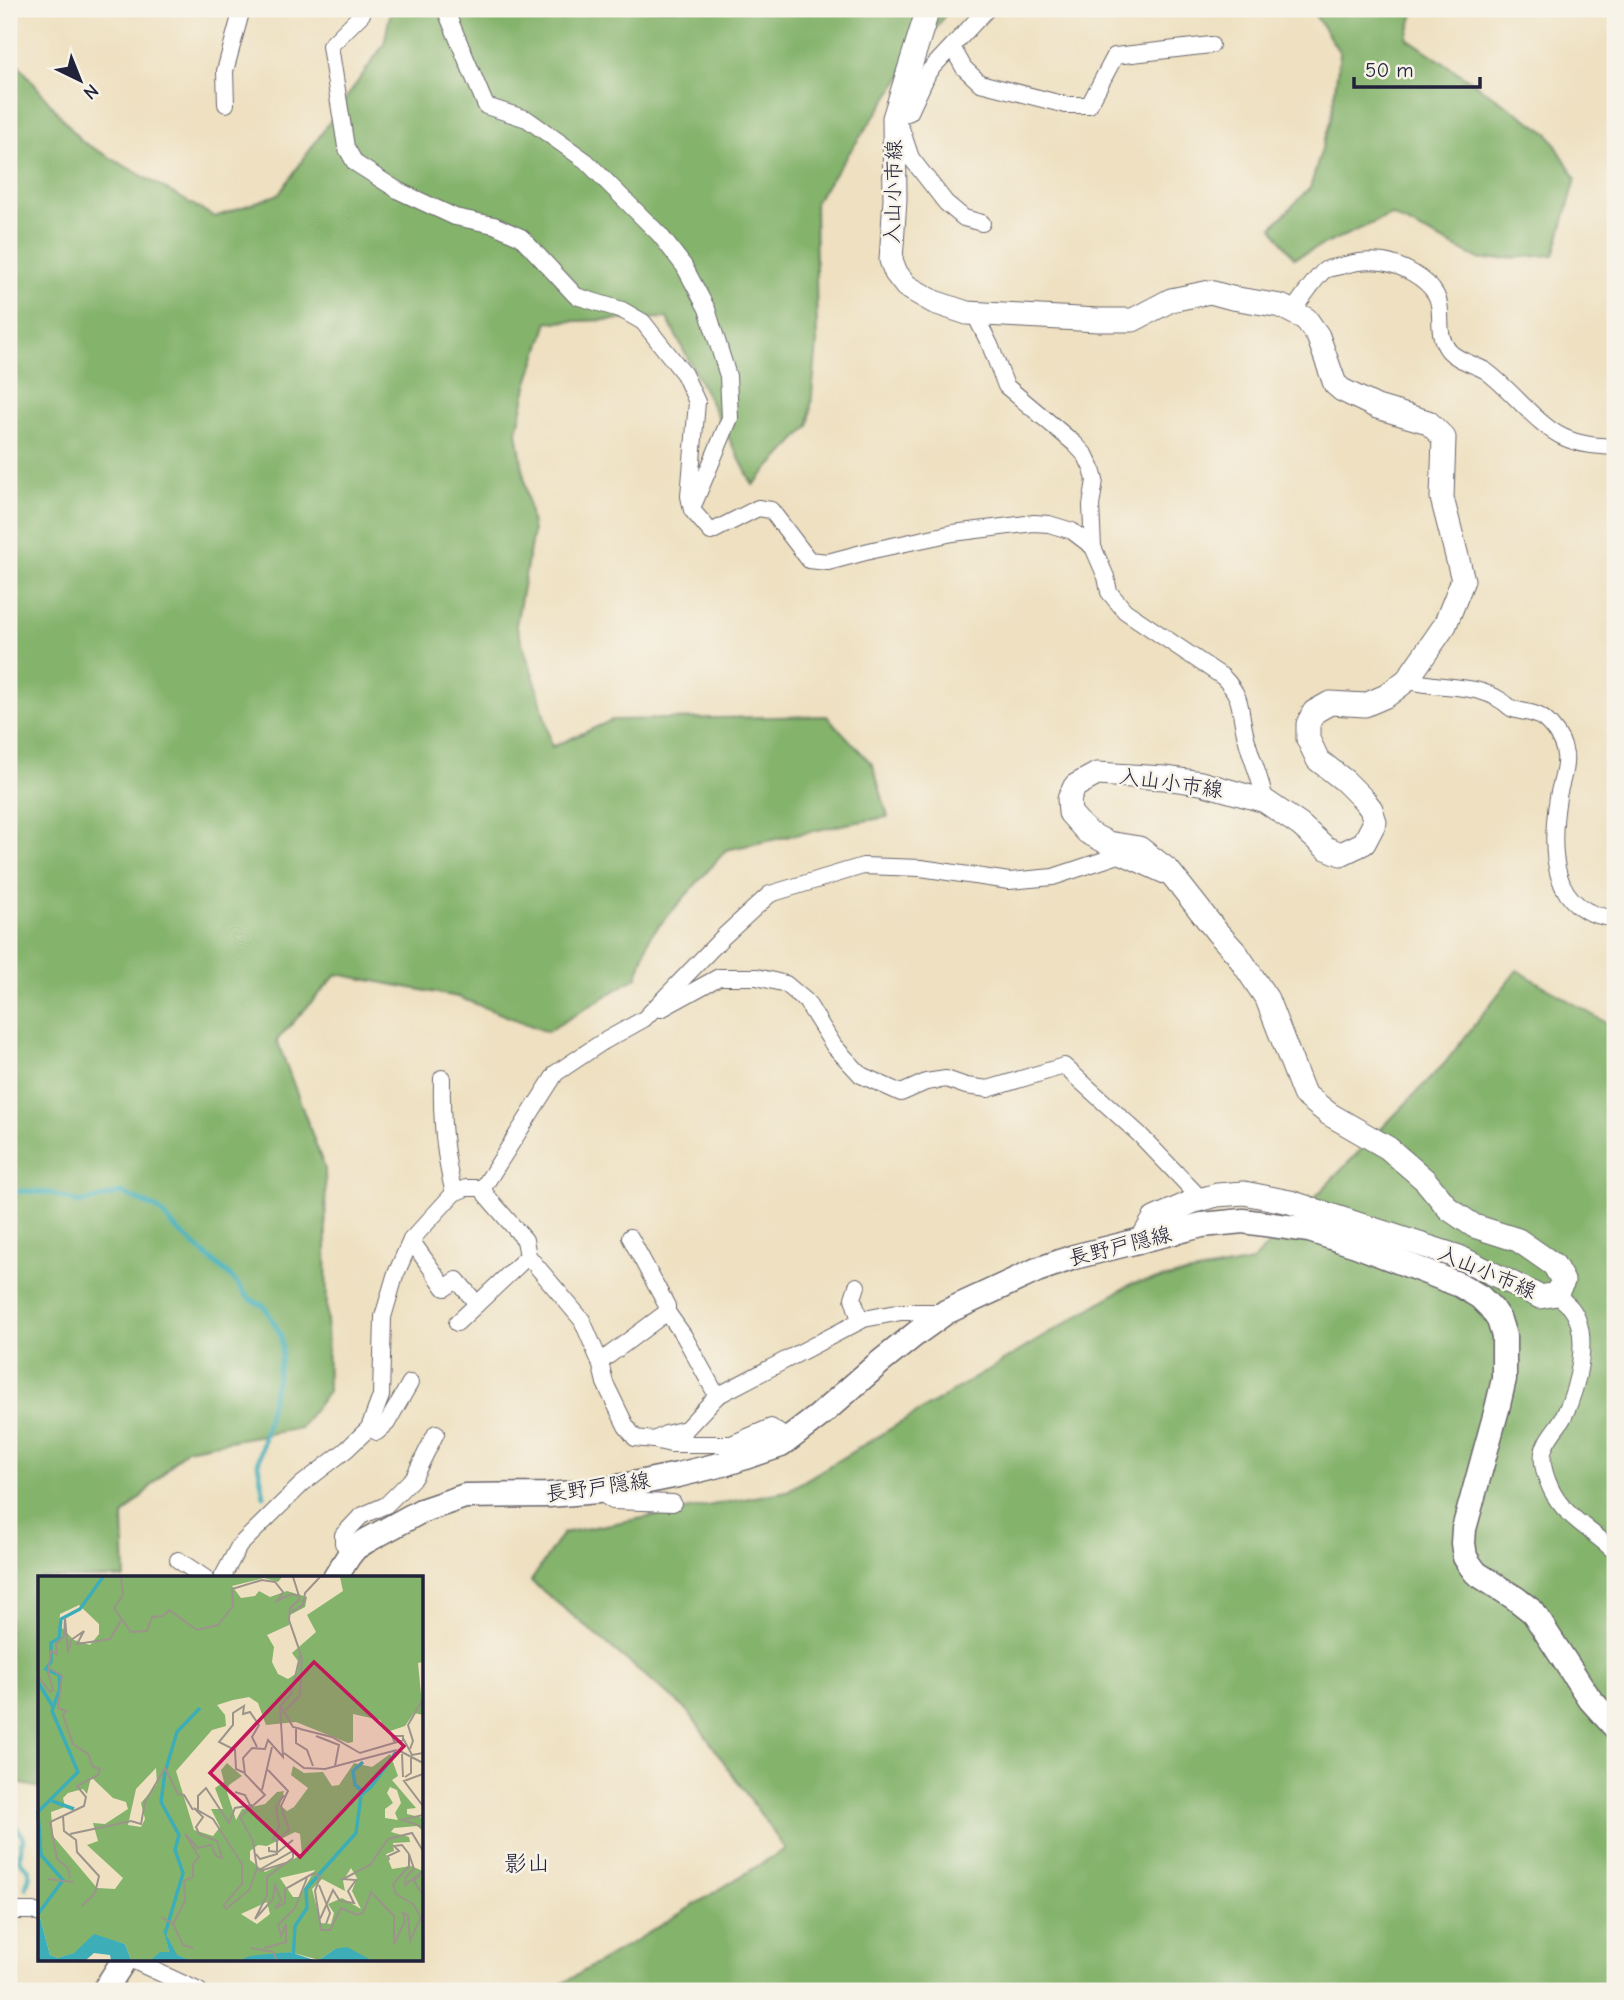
<svg xmlns="http://www.w3.org/2000/svg" width="1624" height="2000" font-family="'Comic Neue','Klee One',sans-serif">
<style>
.forest{fill:#84b36c;stroke:#536a54;stroke-width:2}
.lines{fill:none;stroke-linecap:round;stroke-linejoin:round}
.stream{stroke:#3dadb8;stroke-width:5}
.minor-casing{stroke:#69646a;stroke-width:18}
.secondary-casing{stroke:#69646a;stroke-width:25}
.primary-casing{stroke:#69646a;stroke-width:27}
.minor{stroke:#fff;stroke-width:16}
.secondary{stroke:#fff;stroke-width:23}
.primary{stroke:#fff;stroke-width:24}
.labels{text-anchor:middle;stroke-width:5;stroke-linejoin:round;paint-order:stroke}
.street-label{font-size:21px;fill:#22223b;stroke:#f7f3e8}
.neighbourhood-label{font-size:23px;fill:#22223b;stroke:#f7f3e8}
.inset-river{fill:none;stroke:#3dadb8;stroke-width:3.5}
.inset-road{fill:none;stroke:#9c948b;stroke-width:2}
.view{fill:#c2185b;fill-opacity:0.15;stroke:#c2185b;stroke-width:3.5}
.inset-edge{fill:none;stroke:#22223b;stroke-width:3.5}
</style>
<rect width="100%" height="100%" fill="#f7f3e8"/>
<filter id="ink" filterUnits="userSpaceOnUse"><feTurbulence type="fractalNoise" baseFrequency=".0143" numOctaves="2"/><feDisplacementMap in="SourceGraphic" scale="14" xChannelSelector="R" yChannelSelector="G"/><feConvolveMatrix kernelMatrix="1 2 1 2 8 2 1 2 1" color-interpolation-filters="sRGB"/></filter>
<filter id="wash" filterUnits="userSpaceOnUse"><feTurbulence type="fractalNoise" baseFrequency=".00686" numOctaves="4" result="noise"/><feDisplacementMap in="SourceGraphic" scale="28" xChannelSelector="R" yChannelSelector="G"/><feGaussianBlur stdDeviation="1.57" result="paint"/><feColorMatrix in="noise" values="0 0 0 0 0 0 0 0 0 0 0 0 0 0 0 0 0 1.4 0 .05"/><feComposite in="paint" operator="in"/></filter>
<g filter="url(#wash)">
<rect width="100%" height="100%" fill="#eee0c0"/>
<g class="forest">
<polygon points="391,9 949,9 815,202 817,344 809,426 753,485 667,318 548,322 527,386 517,432 533,532 516,625 537,687 552,747 612,720 827,716 873,765 888,817 846,824 726,850 650,936 637,977 547,1032 458,997 337,974 277,1040 325,1169 328,1391 300,1428 186,1449 123,1516 125,1578 40,1578 40,1788 9,1781 9,53 81,141 215,217 279,194 384,44"/>
<polygon points="1311,9 1415,9 1407,38 1549,134 1576,179 1554,255 1481,260 1391,215 1294,258 1272,227 1310,188 1331,119 1340,53"/>
<polygon points="1517,970 1615,1028 1615,1991 550,1991 650,1932 785,1849 688,1711 531,1581 563,1533 787,1491 1131,1284 1252,1262 1444,1064"/>
</g>
<g class="lines">
<g class="stream">
<polyline points="9,1194 21,1191 50,1193 80,1203 122,1193 158,1209 176,1229 231,1277 250,1299 264,1306 281,1335 282,1352 258,1464 264,1496"/>
<polyline points="9,1808 16,1826 24,1839 21,1844 20,1861 29,1869 30,1874 26,1888"/>
</g>
</g>
</g>
<g filter="url(#ink)">
<g class="lines">
<defs>
<g id="minor">
<polyline points="363,9 362,14 330,46 346,147 355,163 399,191 455,217 494,225 521,237 576,296 622,310 643,322 684,374 697,402 689,496 692,510 711,532 758,508 771,510 809,560 828,562 873,550 953,533 1034,523 1049,524 1072,531 1093,547"/>
<polyline points="445,9 486,106 527,119 586,161 660,235 684,266 707,309 728,376 730,418 693,506"/>
<polyline points="952,47 964,68 980,83 1066,105 1089,105 1115,56 1211,45"/>
<polyline points="226,104 225,71 242,9"/>
<polyline points="982,223 964,218 946,203 911,158 902,131 894,118 910,112 929,71 987,9"/>
<path d="M 1292,311 C 1299,303 1318,274 1325,270 C 1329,268 1336,267 1341,266 C 1354,262 1369,260 1383,262 C 1401,265 1427,278 1436,295 C 1445,312 1434,333 1449,351 C 1458,361 1475,364 1486,371 C 1512,390 1537,425 1563,437 C 1580,445 1597,446 1615,447"/>
<path d="M 974,313 L 990,345 L 1006,386 L 1075,444 L 1086,456 L 1092,469 L 1095,480 L 1091,506 L 1093,547 L 1106,577 L 1109,592 L 1125,611 L 1223,677 C 1245,700 1238,709 1246,737 C 1251,759 1261,778 1265,801"/>
<path d="M 1407,680 C 1431,687 1452,685 1475,690 C 1484,692 1493,695 1500,700 C 1505,702 1509,708 1513,709 C 1530,714 1538,711 1551,726 C 1558,734 1564,745 1565,755 C 1567,769 1560,784 1558,797 C 1550,848 1549,914 1615,918"/>
<polyline points="661,1009 719,977 757,977 786,984 806,1001 834,1046 861,1075 901,1093 926,1082 946,1079 966,1086 988,1089 1064,1066 1139,1134 1201,1199"/>
<path d="M 442,1078 C 441,1117 444,1155 454,1193"/>
<polyline points="483,1188 556,1073 601,1043 644,1019 724,936 770,894 863,866 921,868 1009,881 1053,877 1119,855 1163,875"/>
<polyline points="483,1188 486,1195 525,1240 528,1256 582,1320 600,1362 605,1383 626,1426 635,1438 654,1440 666,1434 686,1429 717,1396 864,1319 901,1312 944,1312"/>
<polyline points="630,1237 667,1306 667,1312"/>
<polyline points="411,1240 445,1288 457,1280 477,1304"/>
<polyline points="857,1286 853,1298 860,1321"/>
<path d="M 1556,1294 C 1561,1299 1567,1303 1571,1308 C 1592,1334 1577,1389 1564,1416 C 1558,1428 1545,1439 1543,1453 C 1541,1464 1546,1478 1551,1489 C 1564,1517 1594,1531 1615,1552"/>
<polyline points="457,1323 528,1256"/>
<polyline points="600,1362 667,1312 684,1336 717,1396"/>
<polyline points="369,1428 377,1432 387,1423 410,1383"/>
<polyline points="654,1440 671,1444 731,1444 771,1427 788,1439"/>
<polyline points="598,1491 613,1501 673,1503"/>
<polyline points="351,1553 343,1543 343,1535 361,1516 386,1505 414,1477 436,1433"/>
<polyline points="178,1560 205,1578"/>
<polyline points="222,1578 239,1546 302,1484 346,1450 369,1428 381,1396 383,1317 395,1276 411,1240 454,1193 466,1188 483,1188"/>
<polyline points="9,1911 33,1911 40,1914"/>
<polyline points="132,1960 199,1991"/>
</g>
<polyline id="secondary" points="928,9 894,118 895,199 891,260 896,273 906,286 934,302 967,313 1098,320 1133,320 1171,300 1210,292 1232,298 1281,306 1306,319 1318,336 1335,384 1342,390 1377,407 1428,422 1444,438 1442,498 1463,580 1445,625 1407,680 1386,696 1365,705 1330,703 1314,712 1308,724 1308,739 1318,760 1345,781 1364,800 1371,809 1375,822 1364,843 1341,854 1326,848 1300,825 1265,801 1201,783 1165,778 1097,774 1075,786 1069,799 1070,813 1087,832 1108,843 1139,848 1169,871 1217,932 1237,954 1267,999 1304,1094 1329,1114 1388,1148 1425,1180 1449,1209 1474,1226 1518,1240 1554,1265 1563,1281 1556,1294 1540,1297 1459,1257 1290,1202 1244,1193 1217,1195 1192,1202 1154,1219 1141,1241"/>
<g id="primary">
<polyline points="335,1578 348,1557 355,1548 366,1541 421,1511 465,1496 549,1495 598,1491 678,1475 727,1463 781,1445 819,1416 878,1364 918,1332 946,1312 1037,1270 1074,1257 1202,1225 1243,1221 1309,1230 1356,1245 1460,1285 1480,1297 1491,1308 1499,1320 1504,1336 1504,1379 1497,1409 1464,1529 1463,1543 1465,1557 1470,1565 1476,1573 1515,1598 1533,1612 1589,1698 1615,1727"/>
<polyline points="104,1991 124,1960"/>
</g>
</defs>
<use href="#minor" class="minor-casing"/>
<use href="#secondary" class="secondary-casing"/>
<use href="#primary" class="primary-casing"/>
<use href="#minor" class="minor"/>
<use href="#secondary" class="secondary"/>
<use href="#primary" class="primary"/>
</g>
</g>
<g class="labels">
<g class="street-label">
<text transform="translate(893 192) rotate(-89)" y="7">入山小市線</text>
<text transform="translate(1171 783) rotate(8)" y="7">入山小市線</text>
<text transform="translate(1120 1246) rotate(-14)" y="7">長野戸隠線</text>
<text transform="translate(1487 1272) rotate(23)" y="7">入山小市線</text>
<text transform="translate(598 1487) rotate(-8)" y="7">長野戸隠線</text>
</g>
<g class="neighbourhood-label">
<text x="527" y="1871">影山</text>
</g>
</g>
<g transform="translate(38 1576)">
<rect width="385" height="385" fill="#eee0c0"/>
<path d="M 0,1 L 244,1 L 240,6 L 226,2 L 194,10 L 203,22 L 217,20 L 221,15 L 232,21 L 249,15 L 269,21 L 267,31 L 252,39 L 251,49 L 229,59 L 236,71 L 234,86 L 240,98 L 250,103 L 259,97 L 260,85 L 254,77 L 278,56 L 269,39 L 305,15 L 302,1 L 385,1 L 385,86 L 380,87 L 385,139 L 376,137 L 367,150 L 349,156 L 342,144 L 315,138 L 315,166 L 310,167 L 258,146 L 228,149 L 220,127 L 211,121 L 195,124 L 179,129 L 187,139 L 188,150 L 174,154 L 138,195 L 156,254 L 175,260 L 182,251 L 173,233 L 185,233 L 177,212 L 186,206 L 183,194 L 189,187 L 204,200 L 191,209 L 189,216 L 198,244 L 204,233 L 227,228 L 239,216 L 246,215 L 242,229 L 249,235 L 256,231 L 270,212 L 253,199 L 255,190 L 266,197 L 285,196 L 294,210 L 301,209 L 316,187 L 334,191 L 352,178 L 360,200 L 354,204 L 378,232 L 369,233 L 369,238 L 385,242 L 385,255 L 379,250 L 356,252 L 353,256 L 371,261 L 372,266 L 355,267 L 356,275 L 348,278 L 354,293 L 373,290 L 385,295 L 385,384 L 333,384 L 306,373 L 297,373 L 281,384 L 252,376 L 203,384 L 151,384 L 138,379 L 126,354 L 131,376 L 113,384 L 93,384 L 87,368 L 56,359 L 37,377 L 20,382 L 12,379 L 0,334 ZM 41,29 L 61,48 L 61,58 L 52,69 L 36,64 L 21,49 L 22,38 ZM 118,192 L 119,208 L 103,227 L 107,243 L 103,251 L 90,249 L 98,213 ZM 53,201 L 75,222 L 88,226 L 90,233 L 67,248 L 55,247 L 60,265 L 49,269 L 85,302 L 77,313 L 59,312 L 15,260 L 13,236 L 27,231 L 25,222 L 30,217 L 45,213 L 49,218 ZM 352,211 L 359,214 L 363,227 L 357,237 L 360,244 L 347,242 L 347,233 L 355,227 L 349,217 ZM 257,256 L 262,258 L 264,279 L 227,296 L 212,284 L 212,275 L 220,269 L 229,270 ZM 313,292 L 319,302 L 314,315 L 323,333 L 304,322 L 290,328 L 296,337 L 293,348 L 283,347 L 274,313 L 284,303 L 307,315 L 305,305 ZM 277,294 L 261,321 L 255,321 L 242,302 ZM 229,326 L 232,338 L 219,348 L 203,338 Z" fill="#84b36c" fill-rule="evenodd"/>
<path d="M 0,334 L 12,379 L 20,382 L 36,377 L 56,358 L 87,368 L 93,384 L 73,384 L 72,379 L 56,377 L 48,384 L 0,384 ZM 125,352 L 139,379 L 151,384 L 113,384 L 122,376 L 131,376 ZM 309,371 L 333,384 L 281,384 L 297,373 ZM 252,376 L 276,384 L 203,384 L 212,380 Z" fill="#3dadb8"/>
<path class="inset-river" d="M 0,106 L 15,131M 325,186 L 315,195 L 317,209 L 326,216M 333,211 L 358,176M 14,225 L 36,233M 0,338 L 25,304 L 3,279 L 0,236 L 40,196 L 14,135 L 22,112 L 21,99 L 8,93 L 13,86 L 13,67 L 21,62 L 23,43 L 42,33 L 65,1M 127,358 L 145,297 L 137,274 L 141,259 L 123,226 L 127,196 L 139,156 L 162,132M 255,384 L 257,350 L 269,332 L 268,313 L 318,257 L 323,219 L 333,211"/>
<path class="inset-road" d="M 83,1 L 85,19 L 76,32 L 93,56 L 109,55 L 114,41 L 125,40 L 131,34 L 159,54 L 180,49 L 195,30 L 194,13 L 224,4 L 237,6 L 245,16 L 239,25 L 253,18 L 261,20M 253,36 L 265,29 L 267,17 L 282,1M 13,93 L 24,100 L 20,132 L 28,135 L 25,139 L 35,168 L 50,178 L 55,191 L 62,193 L 60,199 L 39,210 L 48,221 L 46,230 L 12,246 L 19,283 L 30,292 L 32,302M 0,100 L 12,116 L 15,114 L 10,97 L 13,75 L 19,78 L 18,68 L 26,60 L 27,42 L 30,77 L 33,64 L 46,55 L 39,68 L 72,63 L 84,43M 243,129 L 253,118 L 263,76M 248,134 L 262,119 L 264,82 L 251,44 L 252,32 L 262,23 L 255,1M 258,153 L 258,167 L 269,174 L 275,190M 262,153 L 294,161 L 322,177 L 366,164 L 374,179 L 385,177M 278,160 L 301,169 L 297,190M 357,167 L 354,160 L 365,160 L 365,164M 372,173 L 375,165 L 370,149 L 385,123M 360,174 L 385,187M 246,177 L 266,192 L 287,193 L 359,174M 364,178 L 365,201M 207,197 L 198,193 L 197,174 L 181,166 L 195,149 L 195,137 L 206,130 L 205,138 L 212,136 L 221,149 L 214,161 L 219,171M 385,198 L 366,205 L 385,230M 367,201 L 373,197 L 373,182M 224,214 L 234,171M 197,216 L 207,219 L 212,229M 160,234 L 160,220 L 168,212 L 191,247 L 197,232 L 214,229M 385,239 L 364,244 L 385,251M 25,240 L 26,255 L 38,264 L 39,276 L 61,300 L 57,317 L 44,330M 32,258 L 93,245 L 103,248 L 107,226 L 127,192 L 140,218 L 146,219 L 155,234M 239,265 L 235,263 L 241,250 L 238,231 L 246,219M 231,271 L 231,275 L 240,276 L 255,264M 218,278 L 222,283 L 239,278 L 239,265 L 251,254 L 243,230 L 250,215 L 230,194M 255,282 L 229,301 L 229,319 L 217,343 L 235,323 L 237,309 L 243,324 L 237,332 L 247,327 L 247,313 L 276,297M 351,284 L 350,280 L 361,275 L 356,270 L 364,269 L 371,278M 221,294 L 255,275 L 255,282M 222,295 L 248,287M 276,297 L 282,301 L 277,315 L 283,354 L 292,354 L 303,332 L 319,339 L 325,337 L 333,316 L 356,340 L 356,368 L 367,345 L 365,337 L 370,339 L 372,365 L 383,341 L 375,328 L 358,318 L 355,308 L 371,290 L 371,278 L 376,293 L 368,301 L 367,309 L 384,296 L 376,305 L 385,319M 10,303 L 36,306M 281,309 L 292,337 L 288,348M 123,341 L 135,348 L 145,369 L 155,372M 282,343 L 295,314 L 302,325 L 316,327 L 310,315 L 318,304 L 305,303 L 332,289 L 350,263 L 374,257 L 385,275M 135,348 L 147,325 L 146,305 L 155,301 L 155,288 L 161,281 L 147,258 L 160,272 L 173,269 L 178,280 L 184,282 L 179,265 L 161,258 L 158,251 L 165,241 L 156,232 L 175,243 L 204,288 L 204,308 L 186,329 L 188,333 L 211,314 L 219,293 L 215,265 L 202,241 L 227,219 L 207,198 L 205,182 L 214,172 L 227,173 L 230,164 L 245,181 L 242,129 L 255,151 L 263,153M 213,372 L 235,376 L 239,384M 226,372 L 248,366 L 248,348 L 243,360 L 240,349 L 257,332 L 269,302"/>
<path class="view" d="M 276,86 L 366,170 L 262,281 L 172,197 Z"/>
<rect width="385" height="385" class="inset-edge"/>
</g>
<rect width="1624" height="2000" fill="none" stroke="#f7f3e8" stroke-width="35"/>
<g transform="translate(80 80) rotate(137)" stroke="#f7f3e8" stroke-width="5" paint-order="stroke">
<path d="M0-5L12 26L0 18L-12 26Z" fill="#22223b"/>
<text y="-10" font-size="19" font-weight="bold" text-anchor="middle" fill="#22223b">N</text>
</g>
<path d="M1354 77v10h126v-10" fill="none" stroke="#22223b" stroke-width="3.5"/>
<text x="1365" y="77" font-size="21" fill="#22223b" stroke="#f7f3e8" stroke-width="5" paint-order="stroke">50 m</text>
</svg>
